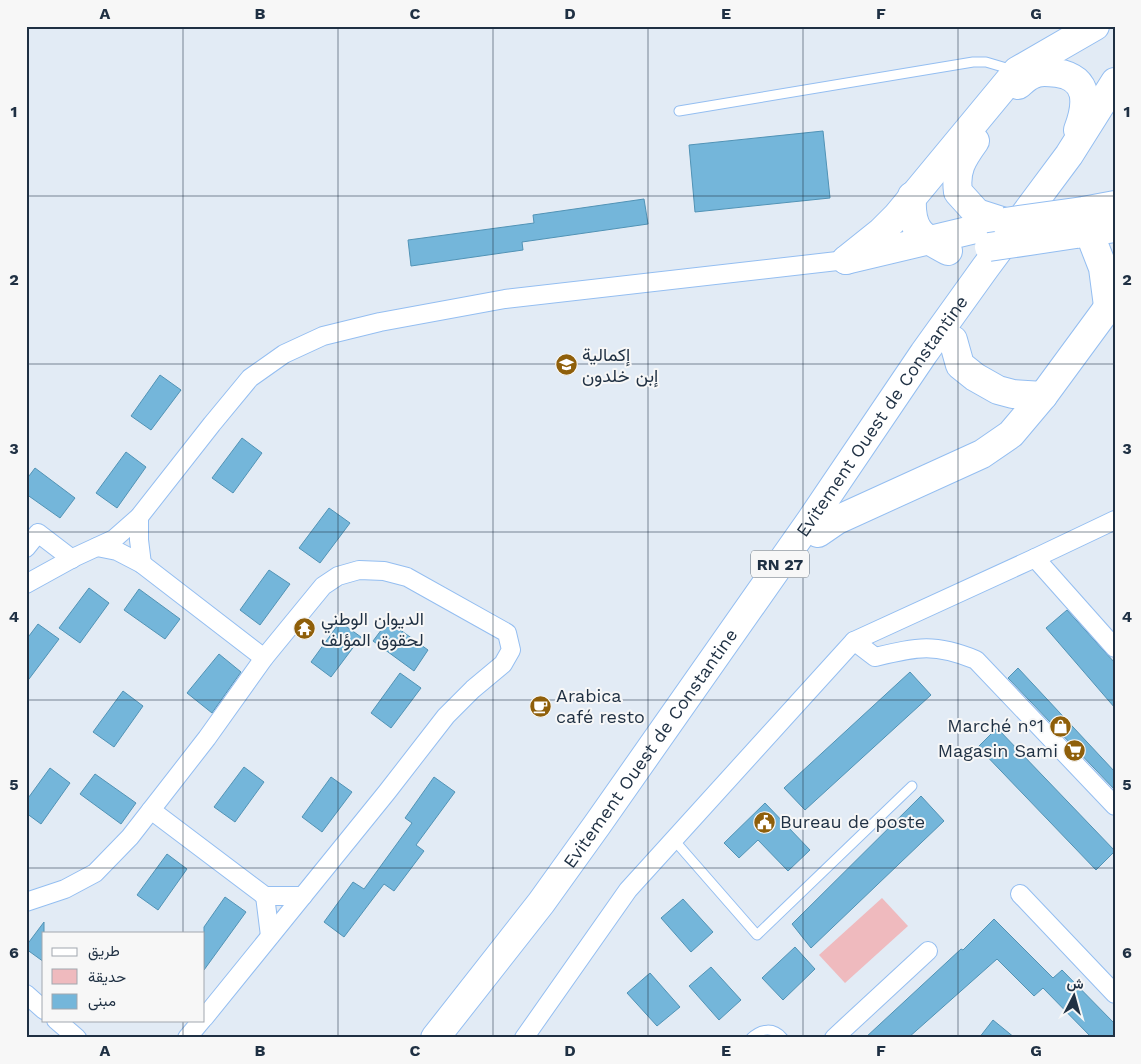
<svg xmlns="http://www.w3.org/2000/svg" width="1141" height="1064" font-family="'Work Sans',Vazirmatn,sans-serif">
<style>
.green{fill:#efbabe}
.building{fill:#74b6da;stroke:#5193b6}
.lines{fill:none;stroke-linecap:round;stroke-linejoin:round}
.lane-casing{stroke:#94bef1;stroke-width:11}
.street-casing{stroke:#94bef1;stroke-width:20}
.primary-casing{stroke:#94bef1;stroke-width:30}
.highway-casing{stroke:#94bef1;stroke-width:30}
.lane{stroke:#fff;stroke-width:9}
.street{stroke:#fff;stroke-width:18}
.primary{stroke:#fff;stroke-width:28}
.highway{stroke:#fff;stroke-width:28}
.primary-bridge-casing{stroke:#94bef1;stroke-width:30;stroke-linecap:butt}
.primary-bridge{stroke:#fff;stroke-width:28}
.grid{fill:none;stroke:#1f3043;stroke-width:1;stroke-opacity:0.55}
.labels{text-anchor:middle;stroke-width:4;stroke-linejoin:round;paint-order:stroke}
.shield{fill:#f7f7f7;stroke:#606c79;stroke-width:1}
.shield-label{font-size:16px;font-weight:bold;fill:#1f3043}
.poi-label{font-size:18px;fill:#1f3043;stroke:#f7f7f7;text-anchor:start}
.street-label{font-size:18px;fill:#1f3043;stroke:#f7f7f7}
.neatline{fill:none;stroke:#1f3043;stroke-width:2}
.grid-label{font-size:16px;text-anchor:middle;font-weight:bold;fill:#1f3043}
</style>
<rect width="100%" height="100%" fill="#e2ebf5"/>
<polygon class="green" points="882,898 908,926 845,983 819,955"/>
<g class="building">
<polygon points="823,131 830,198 695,212 689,145"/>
<polygon points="644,199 648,224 522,242 523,250 411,266 408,240 534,223 533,215"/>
<polygon points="160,375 181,390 151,430 131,416"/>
<polygon points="242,438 262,453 233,493 212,478"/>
<polygon points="126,452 146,467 117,508 96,493"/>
<polygon points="35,468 75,498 60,518 26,494 26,480"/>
<polygon points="329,508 350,523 320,563 299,548"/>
<polygon points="269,570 290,584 260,625 240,610"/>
<polygon points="89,588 109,603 80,643 59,628"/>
<polygon points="139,589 180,619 165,639 124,610"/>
<polygon points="1067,610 1115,663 1115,708 1046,628"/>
<polygon points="388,621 428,650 414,671 373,641"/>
<polygon points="340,622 361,637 331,677 311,662"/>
<polygon points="38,624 59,639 26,683 26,640"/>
<polygon points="219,654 241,672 212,713 187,693"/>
<polygon points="1018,668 1115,772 1115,790 1008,678"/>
<polygon points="910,672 931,695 805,810 784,788"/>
<polygon points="400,673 421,688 391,728 371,713"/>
<polygon points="123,691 143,706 114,747 93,732"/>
<polygon points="997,728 1115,851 1096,870 978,747"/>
<polygon points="244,767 264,782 235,822 214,807"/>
<polygon points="50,768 70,783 41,824 26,813 26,801"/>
<polygon points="95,774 136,803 121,824 80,794"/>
<polygon points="331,777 352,792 322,832 302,817"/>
<polygon points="434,777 455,792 416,845 424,851 394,891 384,884 344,937 324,922 353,882 364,889 412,823 405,818"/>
<polygon points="921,796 944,821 811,948 792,924"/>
<polygon points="765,803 810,850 788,871 758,840 739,858 724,843"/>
<polygon points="167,854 187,869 158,910 137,895"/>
<polygon points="225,897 246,912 204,970 204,927"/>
<polygon points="683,899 713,932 691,952 661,918"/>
<polygon points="994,919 1053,978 1062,970 1115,1024 1115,1034 1111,1038 1092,1038 1043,988 1034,996 997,959 908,1038 865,1038 961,949 963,950"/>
<polygon points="44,922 44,962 26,949 26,946"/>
<polygon points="795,947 815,969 783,1000 762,978"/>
<polygon points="711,967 741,1000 719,1020 689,986"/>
<polygon points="650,973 680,1007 657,1026 627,993"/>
<polygon points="993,1020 1015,1038 979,1038"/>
</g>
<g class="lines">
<defs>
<g id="lane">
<polyline points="679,111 973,62 986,62 1013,70"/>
<polyline points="674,840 757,935 912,786"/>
<path d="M 751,1038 C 761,1028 774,1027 783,1038"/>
</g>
<g id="street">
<polyline points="139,517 139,540 142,564"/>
<polyline points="97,547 117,551 142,564 264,658"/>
<polyline points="26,548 38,533 72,559"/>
<polyline points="1035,558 1115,648"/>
<polyline points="26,584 75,557 114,539 139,517 212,424 250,378 284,354 323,336 380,322 505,299 846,260"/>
<path d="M 854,641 L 875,657 C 918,647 934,643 976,660 L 1115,806"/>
<polyline points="151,810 265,896"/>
<polyline points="1020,894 1115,994"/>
<polyline points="26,902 65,889 95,873 130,837 207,738 264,658 323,586 338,576 359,570 384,571 407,577 507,633 511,650 503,664 473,689 446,716 387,792 204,1018"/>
<polyline points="270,936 265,896 303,896"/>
<polyline points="26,994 44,1010"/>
<polyline points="56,1020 77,1038"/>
<polyline points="187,1038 202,1020"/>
<polyline points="524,1038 628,890 854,641 1035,558 1115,520"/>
<polyline points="834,1038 928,951"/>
</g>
<g id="primary">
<polyline points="1083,211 1115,205"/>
<polyline points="1076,234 1115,228"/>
<polyline points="846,260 1005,222"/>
</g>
<g id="highway">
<path d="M 1018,85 C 1023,81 1028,76 1034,74 C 1040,71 1050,72 1057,73 C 1091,78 1087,106 1078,130"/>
<path d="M 975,141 C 962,159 955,170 958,192 L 977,213 L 1005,222"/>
<path d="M 912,196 C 910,230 920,236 948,251"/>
<polyline points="1089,232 1103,268 1108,306"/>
<polyline points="846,260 881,232 897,216 1017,71 1095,26"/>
<polyline points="953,340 960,365 975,377 998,390 1013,394 1043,396"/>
<polyline points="818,533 837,520 982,454 1011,434 1043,396 1115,298"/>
<path id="s1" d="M 435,1038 L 541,903 L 597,825 L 811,520 L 924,353 L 985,268 L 1069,155 L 1115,82"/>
</g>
</defs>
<use href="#lane" class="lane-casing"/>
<use href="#street" class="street-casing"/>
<use href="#primary" class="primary-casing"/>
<use href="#highway" class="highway-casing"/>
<use href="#lane" class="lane"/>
<use href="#street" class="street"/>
<use href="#primary" class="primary"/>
<use href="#highway" class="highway"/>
<defs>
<g id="primary-bridge">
<polyline points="1005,222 1083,211"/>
<polyline points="989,247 1076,234"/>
</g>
</defs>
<use href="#primary-bridge" class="primary-bridge-casing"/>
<use href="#primary-bridge" class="primary-bridge"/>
</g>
<path class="grid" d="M 183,26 L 183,933M 338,26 L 338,1038M 493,26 L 493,1038M 648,26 L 648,1038M 803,26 L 803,1038M 958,26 L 958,1038M 26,196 L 1115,196M 26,364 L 1115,364M 26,532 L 1115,532M 26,700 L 1115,700M 26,868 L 1115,868M 183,1020 L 183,1038"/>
<defs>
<symbol id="school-disc" viewBox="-11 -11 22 22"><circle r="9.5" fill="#8f5f0a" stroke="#f7f7f7"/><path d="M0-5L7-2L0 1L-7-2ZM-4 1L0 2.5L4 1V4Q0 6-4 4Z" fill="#fff"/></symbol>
<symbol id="temple-disc" viewBox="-11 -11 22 22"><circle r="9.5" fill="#8f5f0a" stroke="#f7f7f7"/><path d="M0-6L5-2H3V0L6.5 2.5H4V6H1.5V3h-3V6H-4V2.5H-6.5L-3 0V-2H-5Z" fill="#fff"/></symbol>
<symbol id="cafe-disc" viewBox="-11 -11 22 22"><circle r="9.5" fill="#8f5f0a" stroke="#f7f7f7"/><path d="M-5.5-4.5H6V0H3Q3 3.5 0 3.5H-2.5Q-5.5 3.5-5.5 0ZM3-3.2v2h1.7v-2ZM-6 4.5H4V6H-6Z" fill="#fff"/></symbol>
<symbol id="shop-disc" viewBox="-11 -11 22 22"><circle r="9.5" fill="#8f5f0a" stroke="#f7f7f7"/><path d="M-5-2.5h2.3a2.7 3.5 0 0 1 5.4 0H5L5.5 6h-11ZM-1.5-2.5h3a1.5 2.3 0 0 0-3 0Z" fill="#fff"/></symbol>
<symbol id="supermarket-disc" viewBox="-11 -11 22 22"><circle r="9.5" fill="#8f5f0a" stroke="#f7f7f7"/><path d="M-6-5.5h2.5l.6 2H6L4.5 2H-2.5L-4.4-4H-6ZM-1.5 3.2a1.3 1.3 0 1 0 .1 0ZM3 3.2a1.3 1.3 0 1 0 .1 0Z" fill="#fff"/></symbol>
<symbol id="civic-disc" viewBox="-11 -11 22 22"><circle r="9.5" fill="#8f5f0a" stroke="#f7f7f7"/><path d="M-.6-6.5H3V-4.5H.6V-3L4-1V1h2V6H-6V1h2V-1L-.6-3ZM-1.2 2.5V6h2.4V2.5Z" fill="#fff"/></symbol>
</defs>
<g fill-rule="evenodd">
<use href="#school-disc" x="554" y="352" width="25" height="25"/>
<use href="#temple-disc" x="292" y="616" width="25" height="25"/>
<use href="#cafe-disc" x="528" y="694" width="25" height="25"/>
<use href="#shop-disc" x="1048" y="714" width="25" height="25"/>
<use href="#supermarket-disc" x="1062" y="738" width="25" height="25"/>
<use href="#civic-disc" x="752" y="810" width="25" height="25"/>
</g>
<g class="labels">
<rect class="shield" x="751" y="550.5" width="58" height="27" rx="4"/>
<g class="shield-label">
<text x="780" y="570">RN 27</text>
</g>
<g class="poi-label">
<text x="582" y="361">إكمالية<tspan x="582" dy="21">إبن خلدون</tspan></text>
<text x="321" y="625">الديوان الوطني<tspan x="321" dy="21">لحقوق المؤلف</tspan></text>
<text x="556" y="702">Arabica<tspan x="556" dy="21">café resto</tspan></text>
<text x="1044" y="732" text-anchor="end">Marché n°1</text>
<text x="1058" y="757" text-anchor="end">Magasin Sami</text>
<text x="780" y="828">Bureau de poste</text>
</g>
<g class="street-label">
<text dy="6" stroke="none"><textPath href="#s1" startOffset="766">Evitement Ouest de Constantine</textPath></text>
<text dy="6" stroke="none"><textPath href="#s1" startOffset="361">Evitement Ouest de Constantine</textPath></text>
</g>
</g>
<rect width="1141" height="1064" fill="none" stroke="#f7f7f7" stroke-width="55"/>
<rect x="42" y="932" width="162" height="90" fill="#f7f7f7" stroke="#a1a7af"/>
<rect x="52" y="948" width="25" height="8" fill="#ffffff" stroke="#a1a7af"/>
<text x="88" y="956" font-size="15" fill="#1f3043">طريق</text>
<rect x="52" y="969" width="25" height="15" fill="#efbabe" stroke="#a1a7af"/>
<text x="88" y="982" font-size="15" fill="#1f3043">حديقة</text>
<rect x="52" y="994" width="25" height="15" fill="#74b6da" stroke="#a1a7af"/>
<text x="88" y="1006" font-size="15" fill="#1f3043">مبنى</text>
<g transform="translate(1074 996) rotate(6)" stroke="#f7f7f7" stroke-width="4" paint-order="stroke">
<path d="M0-4L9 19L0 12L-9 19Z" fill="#1f3043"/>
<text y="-8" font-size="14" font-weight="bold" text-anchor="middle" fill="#1f3043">ش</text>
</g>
<rect x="28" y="28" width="1086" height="1008" class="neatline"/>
<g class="grid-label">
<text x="105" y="19">A</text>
<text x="260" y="19">B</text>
<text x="415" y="19">C</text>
<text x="570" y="19">D</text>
<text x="726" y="19">E</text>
<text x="881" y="19">F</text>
<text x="1036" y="19">G</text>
<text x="14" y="117">1</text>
<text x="1127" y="117">1</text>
<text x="14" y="285">2</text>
<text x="1127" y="285">2</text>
<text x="14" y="454">3</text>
<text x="1127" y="454">3</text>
<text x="14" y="622">4</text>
<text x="1127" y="622">4</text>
<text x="14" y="790">5</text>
<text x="1127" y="790">5</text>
<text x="14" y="958">6</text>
<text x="1127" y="958">6</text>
<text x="105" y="1056">A</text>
<text x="260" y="1056">B</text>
<text x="415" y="1056">C</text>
<text x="570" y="1056">D</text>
<text x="726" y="1056">E</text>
<text x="881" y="1056">F</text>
<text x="1036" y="1056">G</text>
</g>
</svg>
